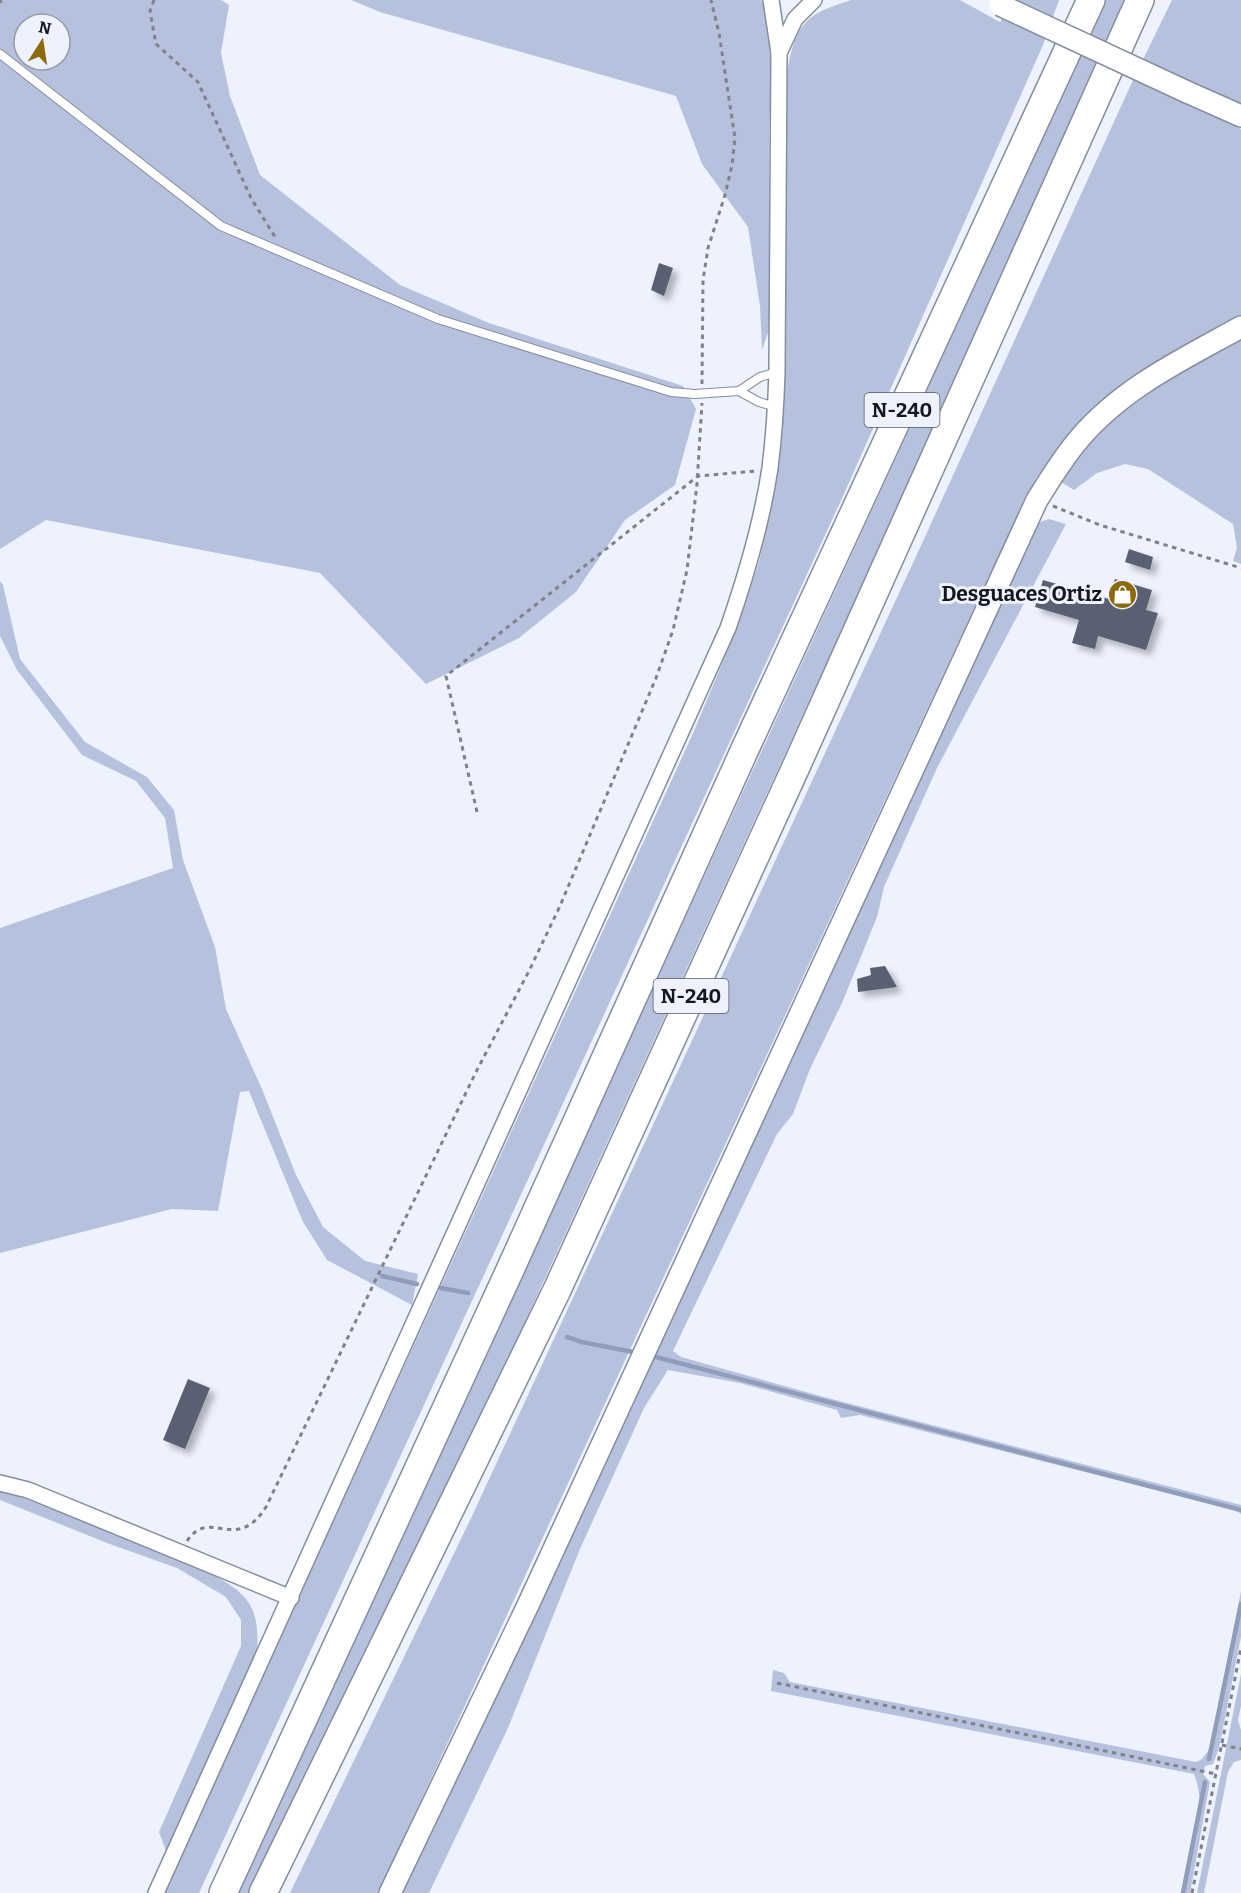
<svg xmlns="http://www.w3.org/2000/svg" width="1241" height="1893" font-family="Bitter,serif">
<style>
.green{fill:#b6c2dd;fill-rule:evenodd}
.lines{fill:none;stroke-linecap:round;stroke-linejoin:round}
.stream{stroke:#8f9cba;stroke-width:4.5}
.building{fill:#5a6171;filter:url(#shadow)}
.lane-casing{stroke:#858d9e;stroke-width:10}
.street-casing{stroke:#858d9e;stroke-width:18}
.secondary-casing{stroke:#858d9e;stroke-width:24}
.highway-casing{stroke:#858d9e;stroke-width:30}
.path{stroke:#7f828c;stroke-width:3;stroke-dasharray:4.5 4.5;stroke-linecap:butt}
.lane{stroke:#fff;stroke-width:8}
.street{stroke:#fff;stroke-width:15}
.secondary{stroke:#fff;stroke-width:21}
.highway{stroke:#fff;stroke-width:27}
.secondary-bridge-casing{stroke:#858d9e;stroke-width:24;stroke-linecap:butt}
.secondary-bridge{stroke:#fff;stroke-width:21}
.labels{text-anchor:middle;stroke-width:6;stroke-linejoin:round;paint-order:stroke}
.shield{fill:#edf2fe;stroke:#565961;stroke-width:1.5}
.shield-label{font-size:20px;font-weight:bold;fill:#15171e}
.poi-label{font-size:21px;font-weight:bold;fill:#15171e;stroke:#edf2fe;text-anchor:end}
</style>
<defs>
<filter id="shadow"><feDropShadow dx="5.5" dy="5.5" stdDeviation="3" flood-color="#0004"/></filter>
</defs>
<rect width="100%" height="100%" fill="#edf2fe"/>
<g class="green">
<path d="M 0,0 L 221,0 L 229,5 L 221,53 L 230,96 L 260,175 L 400,285 L 489,323 L 683,386 L 696,409 L 675,485 L 625,520 L 576,592 L 519,638 L 426,684 L 320,573 L 46,520 L 0,549 ZM 24,24 L 60,24 L 60,60 L 24,60 Z"/>
<polygon points="351,0 761,0 768,12 773,60 769,127 769,330 762,350 760,306 748,227 702,164 676,96 380,12"/>
<path d="M 851,0 L 960,0 L 1000,22 L 1011,0 L 1059,0 L 1043,45 L 844,494 L 199,1893 L 164,1893 L 694,731 L 731,642 L 759,562 L 775,484 L 783,418 L 786,80 C 790,56 793,28 816,14 C 826,8 840,4 851,0 Z"/>
<polygon points="1106,0 1130,0 450,1486 254,1893 238,1893"/>
<polygon points="1172,0 1241,0 1241,104 1188,80 1179,100 1241,129 1241,317 1128,379 1071,431 1037,477 989,576 378,1893 290,1893 472,1516 924,539 1133,80"/>
<polygon points="1241,337 1241,564 1233,561 1237,548 1233,524 1148,469 1125,464 1097,473 1074,490 1061,482 1102,428 1152,391"/>
<polygon points="1049,519 1066,524 937,768 884,887 877,917 842,1003 810,1069 793,1114 777,1134 673,1351 681,1357 824,1397 1241,1505 1241,1514 1235,1510 860,1415 841,1418 837,1410 740,1383 668,1370 644,1408 580,1549 508,1728 429,1893 402,1893 488,1712 1037,523"/>
<polygon points="0,581 3,585 20,659 85,742 147,777 174,810 183,860 215,947 226,1009 262,1089 296,1175 323,1227 365,1261 418,1274 412,1305 327,1260 303,1222 249,1091 240,1092 218,1211 172,1209 0,1253 0,928 173,868 165,818 136,781 82,755 17,670 0,636"/>
<path d="M 0,1491 L 16,1495 L 204,1569 C 245,1593 260,1601 257,1651 L 166,1851 L 159,1832 L 241,1646 L 241,1620 L 226,1597 L 177,1568 L 107,1543 L 0,1500 Z"/>
<path d="M 1241,1591 L 1241,1637 L 1219,1748 L 1213,1764 L 1205,1766 L 1203,1774 L 1210,1782 L 1190,1893 L 1183,1893 C 1191,1857 1209,1810 1194,1774 L 771,1691 L 773,1670 L 784,1673 L 790,1682 L 1196,1762 L 1202,1759 L 1210,1748 Z"/>
<polygon points="1241,1674 1241,1706 1238,1720 1241,1730 1241,1760 1234,1762 1228,1772 1204,1893 1197,1893"/>
</g>
<g class="lines">
<g class="stream">
<polyline points="382,1276 417,1284"/>
<polyline points="441,1288 468,1293"/>
<polyline points="567,1337 582,1342 633,1352"/>
<polyline points="656,1357 1241,1510"/>
<polyline points="1209,1759 1241,1604"/>
<polyline points="1183,1893 1205,1782"/>
</g>
</g>
<g class="building">
<polygon points="659,263 673,268 664,296 651,290"/>
<polygon points="1129,549 1153,557 1150,570 1125,562"/>
<polygon points="1115,579 1152,590 1146,610 1158,613 1146,650 1098,636 1095,649 1072,643 1079,620 1035,607 1043,580 1109,599"/>
<polygon points="885,966 897,987 858,992 857,979 871,975 870,968"/>
<polygon points="188,1379 210,1388 185,1449 163,1440"/>
</g>
<g class="lines">
<defs>
<g id="lane">
<polyline points="0,54 221,226 438,319 671,392 695,394 739,391 760,377 777,372"/>
<polyline points="739,391 759,402 776,407"/>
</g>
<g id="street">
<polyline points="779,53 795,19 814,0"/>
<polyline points="0,1483 28,1490 291,1598"/>
<path d="M 156,1893 L 728,628 C 746,576 762,522 770,468 C 774,436 776,404 777,372 L 779,53 L 771,0"/>
</g>
<g id="secondary">
<polyline points="1187,92 1241,116"/>
<path d="M 390,1893 L 529,1603 L 1037,500 C 1050,479 1063,458 1079,439 C 1122,388 1183,359 1241,327"/>
</g>
<g id="highway">
<polyline points="223,1893 510,1270 745,749 1091,0"/>
<polyline points="263,1893 557,1290 795,769 1140,0"/>
</g>
</defs>
<use href="#lane" class="lane-casing"/>
<use href="#street" class="street-casing"/>
<use href="#secondary" class="secondary-casing"/>
<use href="#highway" class="highway-casing"/>
<g class="path">
<polyline points="154,0 150,11 156,44 198,82 251,198 275,237"/>
<polyline points="0,3 1,0"/>
<polyline points="702,384 703,280 708,248 725,195 732,165 735,138 719,33 711,0"/>
<polyline points="1053,506 1100,525 1241,568"/>
<polyline points="477,812 446,676 698,476 756,471"/>
<path d="M 187,1541 C 211,1506 235,1555 266,1507 L 477,1070 L 529,971 L 560,906 L 656,678 L 673,630 L 687,570 L 697,484 L 702,403"/>
<polyline points="777,1683 1216,1774"/>
<polyline points="1222,1745 1241,1749"/>
<polyline points="1192,1893 1241,1648"/>
</g>
<use href="#lane" class="lane"/>
<use href="#street" class="street"/>
<use href="#secondary" class="secondary"/>
<use href="#highway" class="highway"/>
<defs>
<polyline id="secondary-bridge" points="1000,5 1187,92"/>
</defs>
<use href="#secondary-bridge" class="secondary-bridge-casing"/>
<use href="#secondary-bridge" class="secondary-bridge"/>
</g>
<defs>
<symbol id="shop-disc" viewBox="-11 -11 22 22"><circle r="9.5" fill="#8c6a0c" stroke="#edf2fe"/><path d="M-5-2.5h2.3a2.7 3.5 0 0 1 5.4 0H5L5.5 6h-11ZM-1.5-2.5h3a1.5 2.3 0 0 0-3 0Z" fill="#fff"/></symbol>
</defs>
<g fill-rule="evenodd">
<use href="#shop-disc" x="1106" y="578" width="33" height="33"/>
</g>
<g class="labels">
<g class="shield">
<rect x="864.5" y="393" width="75" height="34" rx="4.5"/>
<rect x="653.5" y="979" width="75" height="34" rx="4.5"/>
</g>
<g class="shield-label">
<text x="902" y="417">N-240</text>
<text x="691" y="1003">N-240</text>
</g>
<g class="poi-label">
<text x="1102" y="601">Desguaces Ortiz</text>
</g>
</g>
<g transform="translate(42 42) rotate(12)"><circle r="28" fill="#edf2fe" stroke="#979aa4" stroke-width="1.5"/>
<path d="M0-4.5L10 22L0 15L-10 22Z" fill="#8c6a0c"/>
<text y="-9" font-size="16" font-weight="bold" text-anchor="middle" fill="#15171e">N</text>
</g>
</svg>
